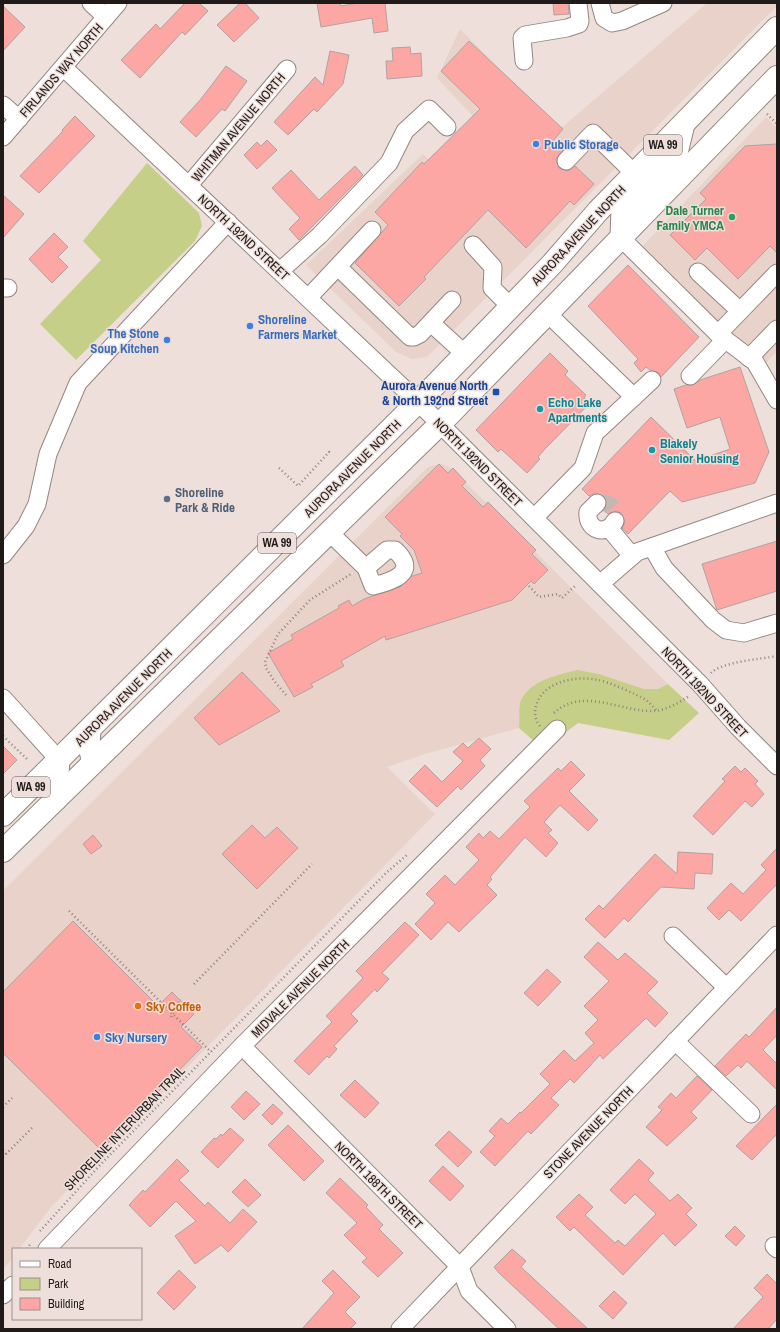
<svg xmlns="http://www.w3.org/2000/svg" width="780" height="1332" font-family="'Archivo Narrow',sans-serif">
<style>
.built{fill:#e9d2ca}
.green{fill:#c6cf88}
.building{fill:#fda7a5;stroke:#b1a2a1}
.lines{fill:none;stroke-linecap:round;stroke-linejoin:round}
.minor-tunnel{stroke:#c5b8b3;stroke-width:17;stroke-dasharray:17 8;stroke-linecap:butt}
.minor-casing{stroke:#938681;stroke-width:19}
.major-casing{stroke:#938681;stroke-width:23}
.highway-casing{stroke:#938681;stroke-width:24}
.path{stroke:#8d837f;stroke-width:2.5;stroke-dasharray:1 3;stroke-linecap:butt}
.minor{stroke:#fff;stroke-width:17}
.major{stroke:#fff;stroke-width:21}
.highway{stroke:#fff;stroke-width:22}
.shop-dot{fill:#3f7fe0;stroke:#eedfda;stroke-width:1.5}
.leisure-dot{fill:#2e9e5b;stroke:#eedfda;stroke-width:1.5}
.transit-dot{fill:#1a4fb4;stroke:#eedfda;stroke-width:1.5}
.culture-dot{fill:#0f9aa8;stroke:#eedfda;stroke-width:1.5}
.service-dot{fill:#5c6f8a;stroke:#eedfda;stroke-width:1.5}
.food-dot{fill:#e8710a;stroke:#eedfda;stroke-width:1.5}
.labels{text-anchor:middle;stroke-width:3;stroke-linejoin:round;paint-order:stroke}
.shield{fill:#eedfda;stroke:#5e5653;stroke-width:1}
.shield-label{font-size:12px;font-weight:bold;fill:#201b19}
.street-label{font-size:13px;fill:#201b19;stroke:#eedfda}
.shop-label{font-size:13px;font-weight:bold;fill:#366cbe;stroke:#eedfda;text-anchor:start}
.leisure-label{font-size:13px;font-weight:bold;fill:#27864d;stroke:#eedfda;text-anchor:end}
.transit-label{font-size:13px;font-weight:bold;fill:#164399;stroke:#eedfda;text-anchor:end}
.culture-label{font-size:13px;font-weight:bold;fill:#0d838f;stroke:#eedfda;text-anchor:start}
.service-label{font-size:13px;font-weight:bold;fill:#4e5e75;stroke:#eedfda;text-anchor:start}
.food-label{font-size:13px;font-weight:bold;fill:#c56008;stroke:#eedfda;text-anchor:start}
</style>
<rect width="100%" height="100%" fill="#eedfda"/>
<g class="built">
<polygon points="707,3 777,3 777,6 427,357 412,359 396,352 306,265 423,154 461,191 503,148 437,78 460,29 560,129"/>
<polygon points="766,117 777,128 777,351 766,363 714,341 631,258"/>
<polygon points="441,464 451,468 668,684 658,689 644,689 599,674 521,700 519,728 425,754 387,767 435,814 51,1207 19,1249 13,1249 13,1257 3,1270 3,891 428,467"/>
</g>
<g class="green">
<polygon points="147,163 199,213 202,226 195,241 76,360 40,324 101,260 83,241"/>
<path d="M 577,670 L 599,674 L 644,689 L 658,689 L 668,684 L 699,713 L 669,740 L 578,723 L 561,736 L 535,742 L 519,728 C 520,720 518,707 521,700 C 531,680 558,675 577,670 Z"/>
</g>
<g class="building">
<polygon points="185,3 199,3 208,11 185,35 182,32 140,78 121,60 156,24 160,29"/>
<polygon points="240,3 245,3 259,18 234,42 217,25"/>
<polygon points="317,3 340,3 341,6 358,3 385,3 388,31 374,33 372,18 321,27"/>
<polygon points="553,3 568,3 569,14 554,15"/>
<polygon points="3,6 25,27 3,51"/>
<polygon points="469,41 563,129 553,141 563,150 556,159 559,168 568,171 575,166 594,184 574,205 570,201 526,248 488,210 424,277 426,279 399,306 355,263 388,225 375,212 422,162 424,164 480,109 441,71"/>
<polygon points="410,47 411,54 421,53 422,76 387,79 386,61 393,61 392,48"/>
<polygon points="330,51 349,55 343,84 317,112 314,109 288,135 274,122 315,77 323,85"/>
<polygon points="226,66 247,81 225,111 222,109 196,137 180,122 201,99"/>
<polygon points="75,116 95,136 39,193 20,176 63,131 62,130"/>
<polygon points="267,140 277,150 257,169 244,155 257,142 261,146"/>
<polygon points="777,144 777,253 770,246 738,279 707,248 695,260 670,235 706,199 700,193 745,146"/>
<polygon points="355,166 363,175 299,240 289,229 300,218 272,188 291,170 319,200"/>
<polygon points="3,195 24,214 3,238"/>
<polygon points="54,233 68,247 58,257 68,267 52,283 29,259"/>
<polygon points="628,265 699,337 661,377 659,373 650,370 646,367 641,372 634,363 638,359 588,306"/>
<polygon points="550,353 568,371 565,375 586,395 584,398 590,403 544,450 538,457 540,459 527,473 501,449 498,452 476,430"/>
<polygon points="740,367 769,452 755,483 682,502 670,491 628,534 622,528 625,522 621,513 616,511 608,514 604,510 607,501 604,496 595,493 589,496 582,489 651,417 700,465 698,460 730,449 720,417 687,428 674,389 686,385 693,385 700,380"/>
<polygon points="439,464 448,473 453,468 466,482 462,486 483,507 488,502 536,550 532,554 548,570 534,584 531,581 512,600 386,640 385,636 341,661 344,666 311,684 313,687 294,697 268,653 293,639 291,635 339,608 338,606 349,600 352,606 364,599 400,587 412,576 422,573 414,550 400,536 402,534 385,517"/>
<polygon points="777,541 777,591 717,610 702,564"/>
<polygon points="242,672 280,711 219,745 194,718"/>
<polygon points="479,738 491,749 480,760 485,766 461,790 458,786 437,807 409,781 425,765 442,782 463,761 453,752 463,743 468,748"/>
<polygon points="3,746 17,760 3,774"/>
<polygon points="571,761 585,775 569,791 598,820 588,831 560,805 544,822 552,830 548,833 558,843 546,857 525,837 490,877 492,879 487,885 497,895 459,932 448,922 431,940 415,924 435,903 426,894 445,875 455,885 479,860 466,847 479,833 483,838 490,831 499,839 530,807 524,801 558,768 561,771"/>
<polygon points="735,766 741,772 745,768 758,781 755,784 764,794 752,807 745,801 713,835 693,816 725,781 722,779"/>
<polygon points="252,825 265,838 277,827 298,848 257,889 222,854"/>
<polygon points="93,835 102,846 91,854 83,844"/>
<polygon points="777,848 777,884 741,921 729,910 719,920 707,908 731,883 743,894 766,870 761,865"/>
<polygon points="678,852 713,854 712,874 695,873 694,889 661,887 628,922 624,918 605,938 585,919 599,905 603,909 655,854 677,874"/>
<polygon points="73,921 158,1006 172,992 194,1014 181,1027 202,1047 101,1150 3,1053 3,992"/>
<polygon points="405,922 419,935 382,973 389,979 377,992 375,989 351,1014 358,1021 334,1046 337,1049 329,1058 327,1056 309,1075 294,1061 332,1022 326,1016 363,978 356,971"/>
<polygon points="598,942 618,960 625,953 658,982 647,993 668,1013 655,1027 646,1018 603,1059 600,1055 574,1083 570,1079 551,1098 559,1105 531,1134 528,1131 495,1166 480,1152 495,1136 489,1131 501,1118 508,1124 520,1112 521,1113 550,1084 540,1074 564,1050 575,1061 594,1043 585,1033 598,1020 584,1006 609,981 584,957"/>
<polygon points="547,969 561,982 538,1006 524,993"/>
<polygon points="777,1007 777,1035 763,1050 777,1064 777,1090 747,1061 741,1068 738,1065 726,1076 715,1066 746,1034 749,1037"/>
<polygon points="697,1076 712,1090 691,1112 697,1118 667,1146 646,1127 662,1110 658,1107 671,1093 676,1098"/>
<polygon points="355,1080 379,1103 365,1118 340,1095"/>
<polygon points="246,1091 260,1104 244,1120 231,1107"/>
<polygon points="273,1104 283,1113 272,1125 262,1115"/>
<polygon points="777,1104 777,1134 752,1160 736,1146"/>
<polygon points="288,1125 324,1161 304,1181 268,1145"/>
<polygon points="230,1128 244,1140 218,1168 201,1152 214,1138 216,1139 221,1134 222,1136"/>
<polygon points="449,1131 472,1152 458,1167 435,1145"/>
<polygon points="177,1159 189,1171 179,1180 205,1206 208,1202 230,1223 243,1209 257,1222 228,1252 221,1245 195,1264 175,1236 196,1221 176,1201 150,1227 129,1205 143,1190 145,1192"/>
<polygon points="639,1159 654,1173 648,1180 670,1201 678,1194 692,1208 686,1214 697,1225 675,1246 663,1233 623,1275 574,1227 570,1231 556,1217 579,1194 593,1207 585,1215 615,1243 618,1240 625,1246 656,1214 635,1194 625,1204 610,1190"/>
<polygon points="443,1166 464,1186 450,1201 429,1181"/>
<polygon points="340,1178 368,1205 366,1207 383,1225 379,1229 403,1253 378,1277 362,1262 367,1258 344,1235 357,1223 326,1193"/>
<polygon points="245,1179 261,1195 248,1207 232,1192"/>
<polygon points="735,1226 745,1236 736,1246 725,1236"/>
<polygon points="512,1249 526,1261 521,1267 588,1329 559,1329 499,1273 494,1267"/>
<polygon points="179,1270 196,1287 174,1310 157,1293"/>
<polygon points="333,1270 360,1297 345,1312 356,1323 350,1329 302,1329 334,1293 322,1281"/>
<polygon points="767,1274 777,1284 777,1319 768,1329 733,1329 763,1297 754,1288"/>
<polygon points="614,1291 627,1303 613,1319 599,1306"/>
</g>
<g class="lines">
<path class="minor-tunnel" d="M 597,503 C 608,501 618,508 615,521"/>
<defs>
<g id="minor">
<polyline points="91,3 106,17"/>
<polyline points="600,3 604,18 612,23 622,21 663,3"/>
<polyline points="524,61 522,38 525,35 567,28 579,24 580,21 578,3"/>
<polyline points="64,68 418,402 700,684 738,727 777,766"/>
<polyline points="3,105 19,119"/>
<polyline points="3,137 118,3"/>
<polyline points="566,161 593,133 635,174"/>
<polyline points="189,185 287,69"/>
<polyline points="621,238 718,334 755,362 777,400"/>
<polyline points="473,245 493,267 492,288 511,307"/>
<polyline points="338,267 410,337 414,337 420,334 452,300"/>
<polyline points="280,271 320,235 389,163 405,131 429,109 447,127"/>
<polyline points="698,272 740,311"/>
<polyline points="3,288 8,288"/>
<polyline points="308,298 372,230"/>
<polyline points="547,313 634,397"/>
<polyline points="431,323 465,354"/>
<polyline points="718,334 777,273"/>
<polyline points="749,358 777,329"/>
<polyline points="690,376 725,340"/>
<path d="M 597,503 L 588,512 C 586,530 606,537 615,521"/>
<polyline points="534,518 583,468 595,433 652,380"/>
<polyline points="609,528 632,556"/>
<path d="M 329,532 L 366,568 L 373,586 C 394,581 419,572 395,550 L 387,550 L 366,568"/>
<polyline points="652,547 664,568 713,620 726,630 744,633 777,623"/>
<polyline points="3,555 26,526 37,504 48,454 78,383 228,222"/>
<polyline points="600,584 637,552 777,503"/>
<polyline points="3,698 59,760"/>
<polyline points="673,936 726,987"/>
<polyline points="675,1041 751,1114"/>
<polyline points="242,1046 460,1267 469,1291 507,1329"/>
<polyline points="774,1246 777,1249"/>
<polyline points="47,1249 242,1046 557,729"/>
<polyline points="3,1295 13,1285"/>
<polyline points="400,1329 777,935"/>
</g>
<g id="major">
<polyline points="621,238 622,208 677,153 684,124"/>
<polyline points="90,729 89,747 93,763"/>
<polyline points="56,800 59,760"/>
</g>
<g id="highway">
<polyline points="3,815 437,383 552,264 598,211 777,28"/>
<polyline points="3,851 440,424 777,77"/>
</g>
</defs>
<use href="#minor" class="minor-casing"/>
<use href="#major" class="major-casing"/>
<use href="#highway" class="highway-casing"/>
<g class="path">
<polyline points="767,114 777,124"/>
<polyline points="279,468 298,486 329,452 331,455"/>
<polyline points="529,586 539,597 558,594 562,598 575,586"/>
<path d="M 711,673 C 721,662 761,659 777,656"/>
<polyline points="286,695 275,682 266,668 265,662 278,634 310,600 351,574"/>
<path d="M 554,713 C 583,686 622,713 656,711 C 668,709 679,703 689,696"/>
<path d="M 540,726 C 535,720 534,713 536,706 C 542,682 576,675 598,680 C 607,681 638,695 646,700 C 650,703 653,707 657,711"/>
<polyline points="3,736 28,760"/>
<polyline points="69,911 211,1052"/>
<polyline points="194,984 312,864"/>
<polyline points="171,1017 180,999"/>
<polyline points="3,1107 12,1098"/>
<polyline points="3,1150 6,1154"/>
<polyline points="3,1157 32,1128"/>
<polyline points="40,1231 101,1164 387,872 407,855"/>
<polyline points="27,1249 31,1243"/>
</g>
<use href="#minor" class="minor"/>
<use href="#major" class="major"/>
<use href="#highway" class="highway"/>
</g>
<g class="shop-dot">
<circle cx="536" cy="144" r="4"/>
<circle cx="250" cy="326" r="4"/>
<circle cx="167" cy="340" r="4"/>
<circle cx="97" cy="1037" r="4"/>
</g>
<circle class="leisure-dot" cx="732" cy="217" r="4"/>
<rect class="transit-dot" x="492" y="388" width="8" height="8" rx="2"/>
<g class="culture-dot">
<circle cx="540" cy="409" r="4"/>
<circle cx="652" cy="450" r="4"/>
</g>
<circle class="service-dot" cx="167" cy="499" r="4"/>
<circle class="food-dot" cx="138" cy="1006" r="4"/>
<g class="labels">
<g class="shield">
<rect x="644" y="135" width="38" height="20" rx="3"/>
<rect x="258" y="533" width="38" height="20" rx="3"/>
<rect x="12" y="777" width="38" height="20" rx="3"/>
</g>
<g class="shield-label">
<text x="663" y="149">WA 99</text>
<text x="277" y="547">WA 99</text>
<text x="31" y="791">WA 99</text>
</g>
<g class="street-label">
<text transform="translate(61 70) rotate(-49)" y="5">FIRLANDS WAY NORTH</text>
<text transform="translate(238 127) rotate(-50)" y="5">WHITMAN AVENUE NORTH</text>
<text transform="translate(578 235) rotate(-47)" y="5">AURORA AVENUE NORTH</text>
<text transform="translate(244 237) rotate(43)" y="5">NORTH 192ND STREET</text>
<text transform="translate(478 462) rotate(45)" y="5">NORTH 192ND STREET</text>
<text transform="translate(352 468) rotate(-45)" y="5">AURORA AVENUE NORTH</text>
<text transform="translate(705 692) rotate(47)" y="5">NORTH 192ND STREET</text>
<text transform="translate(123 697) rotate(-45)" y="5">AURORA AVENUE NORTH</text>
<text transform="translate(300 988) rotate(-45)" y="5">MIDVALE AVENUE NORTH</text>
<text transform="translate(124 1128) rotate(-46)" y="5">SHORELINE INTERURBAN TRAIL</text>
<text transform="translate(588 1132) rotate(-46)" y="5">STONE AVENUE NORTH</text>
<text transform="translate(379 1185) rotate(45)" y="5">NORTH 188TH STREET</text>
</g>
<g class="shop-label">
<text x="544" y="149">Public Storage</text>
<text x="258" y="324">Shoreline<tspan x="258" dy="15">Farmers Market</tspan></text>
<text x="159" y="338" text-anchor="end">The Stone<tspan x="159" dy="15">Soup Kitchen</tspan></text>
<text x="105" y="1042">Sky Nursery</text>
</g>
<g class="leisure-label">
<text x="724" y="215">Dale Turner<tspan x="724" dy="15">Family YMCA</tspan></text>
</g>
<g class="transit-label">
<text x="488" y="390">Aurora Avenue North<tspan x="488" dy="15">&amp; North 192nd Street</tspan></text>
</g>
<g class="culture-label">
<text x="548" y="407">Echo Lake<tspan x="548" dy="15">Apartments</tspan></text>
<text x="660" y="448">Blakely<tspan x="660" dy="15">Senior Housing</tspan></text>
</g>
<g class="service-label">
<text x="175" y="497">Shoreline<tspan x="175" dy="15">Park &amp; Ride</tspan></text>
</g>
<g class="food-label">
<text x="146" y="1011">Sky Coffee</text>
</g>
</g>
<rect width="780" height="1332" fill="none" stroke="#201b19" stroke-width="8"/>
<rect x="12" y="1248" width="130" height="72" fill="#eedfda" stroke="#9c918d"/>
<rect x="20" y="1261" width="20" height="6" fill="#ffffff" stroke="#9c918d"/>
<text x="48" y="1268" font-size="12" fill="#201b19">Road</text>
<rect x="20" y="1278" width="20" height="12" fill="#c6cf88" stroke="#9c918d"/>
<text x="48" y="1288" font-size="12" fill="#201b19">Park</text>
<rect x="20" y="1298" width="20" height="12" fill="#fda7a5" stroke="#9c918d"/>
<text x="48" y="1308" font-size="12" fill="#201b19">Building</text>
</svg>
